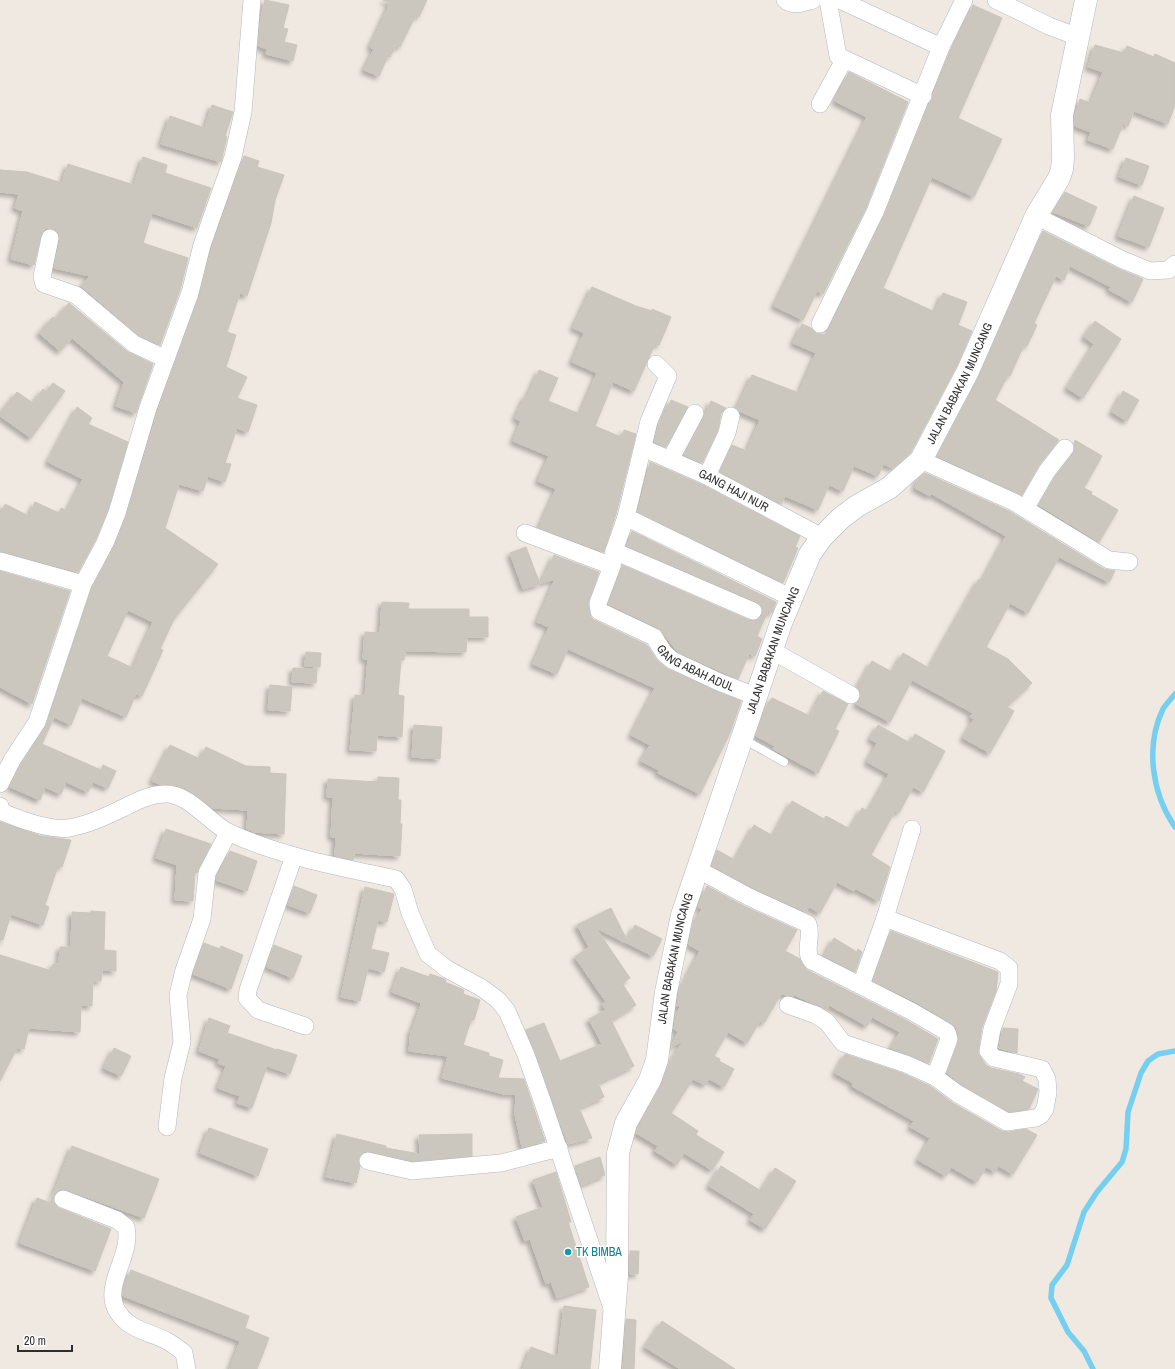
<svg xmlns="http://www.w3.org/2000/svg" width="1175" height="1369" font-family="'Archivo Narrow',sans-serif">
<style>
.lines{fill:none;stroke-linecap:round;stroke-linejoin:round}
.stream{stroke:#75cff0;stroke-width:5.5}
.building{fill:#cbc7bf;stroke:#cbc5ba;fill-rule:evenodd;filter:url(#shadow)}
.lane-casing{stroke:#b4b7c1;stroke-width:9}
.street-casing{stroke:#b4b7c1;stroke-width:18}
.secondary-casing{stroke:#b4b7c1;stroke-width:23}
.lane{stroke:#fff;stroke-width:8}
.street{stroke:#fff;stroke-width:17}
.secondary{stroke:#fff;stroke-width:22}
.culture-dot{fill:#0f9aa8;stroke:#fff;stroke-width:1.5}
.labels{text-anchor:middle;stroke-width:3;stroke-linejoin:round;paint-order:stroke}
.street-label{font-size:12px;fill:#2e2e2e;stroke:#fff}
.culture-label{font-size:12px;fill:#0d838f;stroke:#fff;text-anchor:start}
</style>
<defs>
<filter id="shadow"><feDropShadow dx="-3.5" dy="3.5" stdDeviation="2" flood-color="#0004"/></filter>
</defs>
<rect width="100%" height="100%" fill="#efe9e1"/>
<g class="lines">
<g class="stream">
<path d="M 1175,694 C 1171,699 1166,704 1163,709 C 1145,746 1152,794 1175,827"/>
<polyline points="1093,1369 1084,1351 1068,1332 1051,1298 1052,1285 1067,1265 1084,1212 1097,1192 1122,1162 1126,1149 1128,1112 1141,1073 1148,1061 1158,1054 1175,1051"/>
</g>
</g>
<g class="building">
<polygon points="265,0 289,5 283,28 288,29 284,42 297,45 293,61 266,54 267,49 258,46 261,18"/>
<polygon points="383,0 427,0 419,17 416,15 400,47 396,46 390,57 388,56 379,76 364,70 374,49 370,47 390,3"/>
<polygon points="973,5 1002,18 958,118 1002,139 974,197 932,177 883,288 935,312 943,293 967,302 958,325 972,331 957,366 911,452 893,468 883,464 878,476 854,466 843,491 829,485 818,510 785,496 781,504 720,472 732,445 747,451 760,420 739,411 737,408 752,375 799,393 816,353 793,343 802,324 811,328 816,333 827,335 884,216 933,95"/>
<polygon points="1095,45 1124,53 1127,46 1154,57 1155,54 1175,63 1175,105 1168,124 1134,111 1128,126 1123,124 1113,149 1088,140 1091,132 1075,126 1075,116 1080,99 1091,103 1103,72 1088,67"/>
<polygon points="849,72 908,102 866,208 823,294 817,291 803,320 774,306 867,117 835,101"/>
<polygon points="212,105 233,112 225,136 227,137 221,162 161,144 170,116 205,128"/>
<path d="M 244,156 L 259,161 L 257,167 L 284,175 L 275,200 L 271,223 L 247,296 L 240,293 L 227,332 L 236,335 L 226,367 L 247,377 L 237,398 L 257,405 L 248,432 L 237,428 L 225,463 L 231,464 L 225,482 L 208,476 L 203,491 L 179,484 L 165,528 L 218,564 L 174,619 L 160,649 L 163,650 L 149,681 L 142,696 L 136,694 L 126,717 L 82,698 L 71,725 L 54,717 L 42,744 L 101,770 L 103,765 L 116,771 L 108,788 L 93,782 L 88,792 L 66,782 L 61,794 L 45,787 L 40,800 L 10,787 L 21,765 L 46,725 L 92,588 L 114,548 L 126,517 L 158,411 L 199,296 L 212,248 ZM 128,610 L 153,622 L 133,668 L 107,656 Z"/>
<polygon points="143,157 167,165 165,173 211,188 197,228 152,213 143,243 188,258 180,290 160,345 139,336 81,286 90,276 54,268 60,240 59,234 56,230 47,228 42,232 34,265 11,259 23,211 15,208 19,194 0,192 0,170 27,172 62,183 68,164 134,185"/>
<polygon points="1126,158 1149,166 1142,185 1119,177"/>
<polygon points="1065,192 1097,207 1089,226 1053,212"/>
<polygon points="1134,196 1164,208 1149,247 1118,236"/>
<polygon points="1043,231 1119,269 1143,279 1132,302 1109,290 1111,287 1070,266 1064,280 1056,276 1034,323 1037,325 1027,346 1024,345 1010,376 1008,375 995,400 1059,440 1039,465 1022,495 937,456 979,376"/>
<polygon points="592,287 636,306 652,311 652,309 671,317 659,345 655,344 634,391 613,382 595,426 621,437 624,430 636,434 616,514 604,552 539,528 556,489 538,481 549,456 513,441 521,421 515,418 525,396 527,397 539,370 558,378 548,401 580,414 597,373 572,362 584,333 573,328"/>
<polygon points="69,303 128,352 153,364 136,413 116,406 124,382 72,338 60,351 39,333 53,317 55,319"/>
<polygon points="1095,321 1121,339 1083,398 1067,388 1094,344 1084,337"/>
<polygon points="53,383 65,391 31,438 0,416 0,413 17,392 33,403 43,389 46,392"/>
<polygon points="1123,391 1139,400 1127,421 1112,412"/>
<polygon points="671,400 688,407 666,447 654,442 659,424 660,420 662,421"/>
<polygon points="711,401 726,408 721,413 718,430 702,463 684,455 704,418"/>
<polygon points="77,407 92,418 88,424 128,442 108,510 96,539 78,572 0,551 0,515 5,504 29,516 35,502 59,513 61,508 67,511 83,479 48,462"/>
<polygon points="1075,440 1102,456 1084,488 1092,492 1091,494 1118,510 1099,542 1039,505 1055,477 1073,454"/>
<polygon points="650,462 703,485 800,536 795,547 798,548 783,583 638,512"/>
<polygon points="925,473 1009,511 1104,569 1115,571 1109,582 1059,557 1028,613 1010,603 986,647 1008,659 1032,683 1007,707 1014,711 990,753 963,738 974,719 970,717 973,713 912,680 890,722 856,704 861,695 857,688 872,661 892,672 903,653 929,668 979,579 982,581 1006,536 932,494 930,496 915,488 918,479"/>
<polygon points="632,531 776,602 772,613 768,611 757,636 762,639 755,656 749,654 738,679 678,652 659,628 608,604 622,565 749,620 759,619 762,615 761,605 757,602 627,546"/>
<polygon points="526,547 540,584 523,589 510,553"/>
<polygon points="554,555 599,572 588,604 591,617 594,620 647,645 657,660 668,669 741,701 730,733 700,794 658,773 659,770 641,761 650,745 631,735 655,688 568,649 557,674 533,664 549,627 537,622 555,579 541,583"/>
<polygon points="0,571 70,591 32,704 0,687"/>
<polygon points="382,602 409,603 408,609 469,609 469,617 488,617 488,637 467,637 466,652 405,651 404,660 401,660 398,695 404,696 402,737 377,735 376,751 350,750 355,695 365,696 368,659 363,659 365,632 380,633"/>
<polygon points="306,652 321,653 320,667 305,666"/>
<polygon points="293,668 317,669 316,683 292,682"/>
<polygon points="270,685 292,687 290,711 268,710"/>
<polygon points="823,691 848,704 835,729 839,731 818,773 773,749 775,746 756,736 765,708 772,698 810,716"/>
<polygon points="414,725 442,727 440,759 412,757"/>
<polygon points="878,725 910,743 915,734 945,751 923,792 913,787 899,813 895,811 871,855 890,867 879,901 856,889 854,891 837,882 820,913 809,907 806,912 753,888 712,866 717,850 735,860 754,825 773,836 792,801 824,819 826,816 850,829 862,808 868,811 889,774 867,762 877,743 870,739"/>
<polygon points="170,745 200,759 206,747 246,766 270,767 270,773 286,774 284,834 254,832 247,829 248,810 212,808 187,790 176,785 159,784 152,781"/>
<polygon points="378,777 399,778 398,800 401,800 400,824 402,824 400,856 354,853 353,860 335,856 336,837 331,837 333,797 327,797 328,779 378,782"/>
<polygon points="0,822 41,836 71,840 62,867 58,866 45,905 49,907 43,925 11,914 3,940 0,939"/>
<polygon points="166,829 211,844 197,873 195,872 193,901 175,900 177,865 156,858"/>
<polygon points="230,851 257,861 247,891 216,880"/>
<polygon points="294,886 317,895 310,913 288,905"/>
<polygon points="707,886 744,906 797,930 785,951 800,959 807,970 906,1020 938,1039 929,1063 891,1048 900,1032 872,1017 867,1026 829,1005 827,1010 795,995 794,996 781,994 764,1023 760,1021 747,1043 728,1032 714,1056 720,1059 719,1061 734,1069 724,1087 709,1079 705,1085 693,1079 671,1113 698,1131 696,1135 724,1152 712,1170 684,1153 677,1165 655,1151 658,1146 636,1133 661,1086 669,1064 683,1041 671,1047 678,1032 674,1029 676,1015 680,1007 677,1006 679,992 700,951 689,945 692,926 702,909 698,907"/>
<polygon points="365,887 394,894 387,922 378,920 371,949 389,953 384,972 368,968 360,1001 341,997"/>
<polygon points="611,908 627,940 635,925 662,939 653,956 596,928 630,978 622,983 636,1005 612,1020 602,1004 606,1002 575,957 589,947 577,925"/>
<polygon points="91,911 105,912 104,950 116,951 116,971 102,970 101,981 93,981 92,1006 81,1005 80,1032 29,1028 24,1049 17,1048 0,1081 0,955 52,971 53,964 59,964 60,947 71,947 72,912 91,913"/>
<polygon points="891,931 998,972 996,991 982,1027 978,1053 986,1065 991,1068 1019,1074 1025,1077 1022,1081 1038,1089 1029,1109 1009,1112 963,1086 947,1073 958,1042 957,1029 952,1024 916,1002 873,981"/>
<polygon points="834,938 857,952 858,949 862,952 855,972 824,956"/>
<polygon points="204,943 220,949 221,946 243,955 231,989 193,974"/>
<polygon points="274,945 302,956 293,978 267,967"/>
<polygon points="401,967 429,977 430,974 442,978 446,980 445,982 464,990 463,994 480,1000 474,1020 471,1020 463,1045 489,1053 489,1056 503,1060 498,1078 524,1079 545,1141 522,1147 515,1114 516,1094 504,1094 442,1078 448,1056 409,1051 411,1030 412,1030 421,1005 421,1003 392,992"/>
<polygon points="606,1010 634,1066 598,1083 604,1097 579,1108 592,1138 568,1144 526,1030 544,1023 560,1061 602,1044 589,1019"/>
<polygon points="209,1018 230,1026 227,1033 277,1050 277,1049 297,1055 290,1074 267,1066 252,1108 237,1103 240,1096 218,1088 226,1066 218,1063 220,1059 199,1051"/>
<polygon points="1003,1028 1018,1029 1017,1053 999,1048"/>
<polygon points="114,1048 131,1056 121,1076 104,1068"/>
<polygon points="845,1054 902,1073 930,1086 953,1103 1002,1131 1008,1132 1026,1129 1037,1135 1013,1174 998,1166 995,1172 986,1167 977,1182 951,1167 946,1176 918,1160 930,1138 910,1127 914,1121 852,1086 853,1083 835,1073"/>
<polygon points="209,1128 268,1149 258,1176 200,1153"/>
<polygon points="337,1134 386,1146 386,1148 420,1154 419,1135 472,1134 472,1156 413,1161 365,1151 358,1158 360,1166 356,1183 326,1177"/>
<polygon points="72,1146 159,1179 144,1218 67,1190 61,1189 54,1195 53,1201 59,1208 111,1229 95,1271 20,1243 37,1198 50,1203"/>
<polygon points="600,1157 605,1175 581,1185 575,1166"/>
<polygon points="721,1166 761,1191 775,1168 796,1181 765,1229 750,1220 754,1214 709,1186"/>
<polygon points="556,1172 571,1222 568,1222 589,1287 557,1298 551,1282 546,1284 530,1239 525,1241 516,1217 543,1207 533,1180"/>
<polygon points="630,1251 639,1251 638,1274 630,1274"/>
<polygon points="131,1270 249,1316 245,1328 269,1338 257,1369 230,1369 240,1341 123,1296 123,1291"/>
<polygon points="564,1306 596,1310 590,1369 523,1369 531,1347 558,1357"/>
<polygon points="626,1319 636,1320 634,1369 623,1369"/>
<polygon points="662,1321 735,1369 680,1369 645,1347"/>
</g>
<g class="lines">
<defs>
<polyline id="lane" points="743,739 784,762"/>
<g id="street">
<path d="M 785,0 C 794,7 803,3 813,0"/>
<polyline points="828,0 838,56 923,96"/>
<polyline points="840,0 941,47"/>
<polyline points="996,0 1049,26 1078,37"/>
<polyline points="820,104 844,60"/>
<polyline points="1036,216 1123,260 1150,271 1168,270 1175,264"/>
<polyline points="50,238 42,277 44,284 76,295 134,344 166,359"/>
<polyline points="820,324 875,212 941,47 964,0"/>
<path id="s1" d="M 656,364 L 668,376 L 649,421 L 626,517 L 614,551 L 612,566 L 598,603 L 599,611 L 654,637 L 664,653 L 672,660 L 719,682 L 755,696"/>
<path id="s2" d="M 643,448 L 707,476 L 822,537"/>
<polyline points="670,460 695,413"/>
<polyline points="921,460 1014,502 1109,560 1129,562"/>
<polyline points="707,476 727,433 731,416"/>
<polyline points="1025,509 1047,471 1065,448"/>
<polyline points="626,517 792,598"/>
<polyline points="525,533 612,566"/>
<polyline points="614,551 753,611"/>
<polyline points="0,561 83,584"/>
<polyline points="771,650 851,695"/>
<polyline points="0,784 12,760 37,722 83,584 105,543 117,513 148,408 190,293 202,245 233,157 243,112 252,0"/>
<path d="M 0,806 L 2,812 C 19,819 50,831 69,828 C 88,825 106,816 123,808 C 137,801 150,794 166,794 C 190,794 210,824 230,833 C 283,857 340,867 396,879 L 403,889 L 410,913 L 428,954 L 447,969 L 482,988 L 498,1000 L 507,1011 L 526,1055 L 543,1103 L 612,1308"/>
<polyline points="294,856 248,990 247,998 258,1010 305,1026"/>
<path d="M 697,869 L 749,897 L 808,924 C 813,937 803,951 812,961 L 911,1011 L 947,1032 L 949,1039 L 935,1077"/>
<polyline points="861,985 885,918 912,829"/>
<polyline points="788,1005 816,1015 827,1022 843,1043 906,1064 935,1077 958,1094 1007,1122 1036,1118 1041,1115 1045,1109 1048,1092 1047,1079 1042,1069 994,1058 988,1051 992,1029 1009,984 1009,968 1000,961 885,918"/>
<polyline points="167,1127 173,1078 182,1042 178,995 184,970 202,919 207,873 228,833"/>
<polyline points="368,1161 412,1171 501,1163 559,1148"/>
<path d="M 63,1199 L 117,1220 L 126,1227 C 134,1260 91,1294 128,1323 C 140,1332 154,1334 167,1341 C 173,1344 179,1349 184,1353 L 187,1369"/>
</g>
<g id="secondary">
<path id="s3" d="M 610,1369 L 617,1276 L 618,1153 L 626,1123 L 650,1080 L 657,1060 L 666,992 L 682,915 L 781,623 L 810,554 L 822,537 L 841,518 L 857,506 L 889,488 L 921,460 L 968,371 L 1036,216 L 1059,178 L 1062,169 L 1063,158 L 1062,115 L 1086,0"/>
</g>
</defs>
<use href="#lane" class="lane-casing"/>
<use href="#street" class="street-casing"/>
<use href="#secondary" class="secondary-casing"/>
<use href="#lane" class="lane"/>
<use href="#street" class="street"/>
<use href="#secondary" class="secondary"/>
</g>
<circle class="culture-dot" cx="568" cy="1252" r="4"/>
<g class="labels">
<g class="street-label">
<text dy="4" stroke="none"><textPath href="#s3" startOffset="1081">JALAN BABAKAN MUNCANG</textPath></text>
<text dy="4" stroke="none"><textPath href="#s2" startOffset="100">GANG HAJI NUR</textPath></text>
<text dy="4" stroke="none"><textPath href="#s3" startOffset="745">JALAN BABAKAN MUNCANG</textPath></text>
<text dy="4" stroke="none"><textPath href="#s1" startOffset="378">GANG ABAH ADUL</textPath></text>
<text dy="4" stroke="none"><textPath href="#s3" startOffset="421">JALAN BABAKAN MUNCANG</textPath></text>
</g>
<g class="culture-label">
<text x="576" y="1256">TK BIMBA</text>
</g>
</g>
<path d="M18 1345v6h54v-6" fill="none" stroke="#2e2e2e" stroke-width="2"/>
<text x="24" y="1345" font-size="12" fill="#2e2e2e" stroke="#ffffff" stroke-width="3" paint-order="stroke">20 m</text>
</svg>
